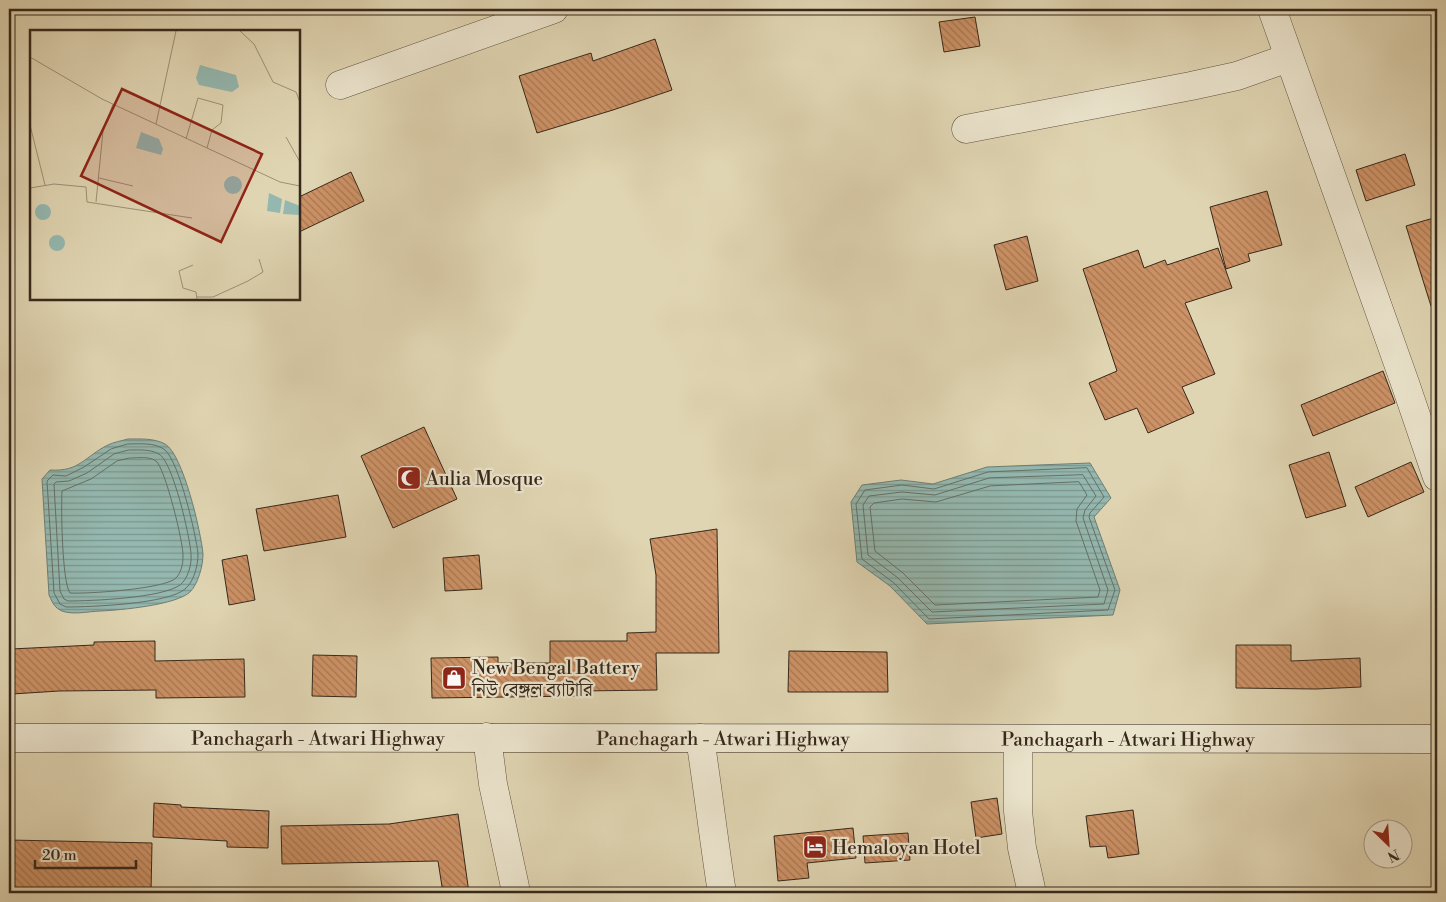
<svg xmlns="http://www.w3.org/2000/svg" width="1446" height="902" font-family="'Libre Bodoni','Noto Serif Bengali',serif">
<style>
.water{fill:url(#water-rules);stroke:#6f7e74}
.lines{fill:none;stroke-linecap:round;stroke-linejoin:round}
.shore{stroke:#667066;stroke-width:1}
.building{fill:url(#building-back-hatch);stroke:#37281b}
.street-casing{stroke:#615341;stroke-width:29}
.secondary-casing{stroke:#37281b;stroke-width:29}
.street{stroke:#ebe4cd;stroke-width:28}
.secondary{stroke:#ebe4cd;stroke-width:28}
.labels{text-anchor:middle;stroke-width:4.5;stroke-linejoin:round;paint-order:stroke}
.poi-label{font-size:19px;fill:#37281b;stroke:#ebe4cd;text-anchor:start}
.street-label{font-size:19px;fill:#37281b;stroke:#ebe4cd}
.inset-road{fill:none;stroke:#9c9076;stroke-width:1}
.view{fill:#8f2418;fill-opacity:0.15;stroke:#8f2418;stroke-width:2.5}
.inset-edge{fill:none;stroke:#37281b;stroke-width:2.5}
</style>
<defs>
<pattern id="water-rules" width="6" height="5" patternUnits="userSpaceOnUse" patternTransform="scale(1.25)"><rect width="6" height="5" fill="#94b8b0"/><path d="M0 2.5h6" fill="none" stroke="#7a968e"/></pattern>
<pattern id="building-back-hatch" width="6" height="6" patternUnits="userSpaceOnUse" patternTransform="scale(1.25)"><rect width="6" height="6" fill="#cd9266"/><path d="M-1 5l2 2M0 0l6 6M5-1l2 2" fill="none" stroke="#a77753"/></pattern>
</defs>
<rect width="100%" height="100%" fill="#e0d5b2"/>
<filter id="stains"><feTurbulence type="fractalNoise" baseFrequency=".004" numOctaves="4"/><feColorMatrix values="0 0 0 0 .2 0 0 0 0 .09 0 0 0 0 .02 0 0 0 .5 -.17"/></filter>
<radialGradient id="worn" r=".72"><stop offset=".6" stop-color="#630" stop-opacity="0"/><stop offset="1" stop-color="#630" stop-opacity=".3"/></radialGradient>
<g class="water">
<path d="M 128,439 C 140,439 154,438 165,444 C 183,454 201,532 203,554 C 203,566 198,584 190,592 C 176,605 121,610 101,611 C 89,611 67,617 57,608 C 53,605 51,599 49,595 L 42,479 L 50,470 C 80,472 85,456 108,445 C 114,442 121,441 128,439 Z"/>
<polygon points="1090,463 1111,498 1094,517 1120,590 1113,615 927,624 890,586 857,562 851,502 862,485 901,480 933,484 987,467"/>
</g>
<g class="lines">
<g class="shore">
<path d="M 128,444 C 139,444 155,442 165,450 C 179,462 196,534 198,554 C 198,565 194,582 185,589 C 168,604 90,607 66,607 L 60,604 L 54,593 L 47,481 L 53,475 L 66,476 L 84,467 L 111,449 Z"/>
<path d="M 129,450 C 139,450 150,449 159,454 C 173,462 190,537 191,554 C 192,564 188,579 180,585 C 162,598 91,601 68,601 L 64,599 L 60,591 L 54,484 L 56,482 L 69,481 L 87,473 L 114,454 Z"/>
<path d="M 130,458 C 138,458 149,456 156,461 C 165,468 184,544 183,557 C 183,564 181,573 176,578 C 165,589 87,594 70,593 C 62,582 61,508 62,491 L 91,479 L 117,461 Z"/>
<polygon points="1087,468 1104,497 1090,513 1089,517 1115,590 1108,610 929,619 894,583 862,559 856,504 865,490 902,485 934,489 988,472"/>
<polygon points="1083,475 1096,496 1085,510 1083,518 1108,590 1104,604 932,612 898,578 868,555 863,505 869,496 902,492 935,495 989,478"/>
<polygon points="1079,482 1087,495 1077,509 1076,521 1100,590 1098,597 935,605 903,573 875,551 870,507 874,503 902,499 936,502 990,486"/>
</g>
</g>
<g class="building">
<polygon points="975,17 980,46 944,52 939,22"/>
<polygon points="655,39 672,90 613,110 537,133 519,76 591,53 593,61"/>
<polygon points="1405,154 1415,185 1366,201 1356,170"/>
<polygon points="351,172 364,201 299,232 299,197"/>
<polygon points="1267,191 1282,245 1248,254 1250,261 1226,269 1210,207"/>
<polygon points="1437,217 1437,305 1431,306 1406,226"/>
<polygon points="1027,236 1038,281 1006,290 994,245"/>
<polygon points="1218,248 1232,288 1185,303 1215,374 1182,387 1194,413 1148,433 1137,408 1105,420 1089,383 1117,371 1083,269 1138,250 1144,268 1165,260 1167,265"/>
<polygon points="1383,371 1395,403 1313,436 1301,405"/>
<polygon points="424,427 457,499 393,528 361,456"/>
<polygon points="1329,452 1346,506 1306,518 1289,465"/>
<polygon points="1411,462 1424,492 1368,517 1355,487"/>
<polygon points="338,495 346,537 264,551 256,509"/>
<polygon points="717,529 719,653 656,653 657,690 581,691 581,696 432,698 431,658 498,657 498,663 550,663 550,641 627,641 627,633 656,632 656,575 650,539"/>
<polygon points="247,555 255,600 229,605 222,560"/>
<polygon points="479,555 482,589 445,591 443,558"/>
<polygon points="155,641 155,661 244,659 245,697 156,698 156,690 59,691 12,694 11,649 94,645 94,642"/>
<polygon points="1236,645 1291,645 1291,661 1360,658 1361,687 1316,689 1236,688"/>
<polygon points="789,651 887,652 888,692 788,692"/>
<polygon points="313,655 357,656 356,697 312,696"/>
<polygon points="997,798 1002,834 976,838 971,802"/>
<polygon points="154,803 181,805 181,807 269,811 268,848 227,847 227,841 153,837"/>
<polygon points="1133,810 1139,854 1108,858 1106,846 1090,847 1086,816"/>
<polygon points="458,814 469,893 443,893 438,861 282,864 281,826 389,824"/>
<polygon points="853,828 856,858 807,863 809,878 778,881 774,836"/>
<polygon points="908,833 910,860 865,863 863,836"/>
<polygon points="9,840 152,843 151,893 9,893"/>
</g>
<g class="lines">
<defs>
<g id="street">
<polyline points="1272,9 1405,383 1437,477"/>
<polyline points="340,85 554,9"/>
<polyline points="966,129 1191,86 1237,76 1288,58"/>
<polyline points="487,737 493,784 515,887 515,893"/>
<path d="M 700,738 C 708,790 714,842 722,893"/>
<polyline points="1018,739 1018,811 1022,848 1032,893"/>
</g>
<g id="secondary">
<path id="s1" d="M 9,738 C 485,737 961,739 1437,739"/>
</g>
</defs>
<use href="#street" class="street-casing"/>
<use href="#secondary" class="secondary-casing"/>
<use href="#street" class="street"/>
<use href="#secondary" class="secondary"/>
</g>
<defs>
<symbol id="mosque-square" viewBox="-11 -11 22 22"><rect x="-9" y="-9" width="18" height="18" rx="4" fill="#8f2418" stroke="#ebe4cd"/><path d="M3.5-4.9A6 6 0 1 0 3.5 4.9A5 5 0 1 1 3.5-4.9Z" fill="#fff"/></symbol>
<symbol id="shop-square" viewBox="-11 -11 22 22"><rect x="-9" y="-9" width="18" height="18" rx="4" fill="#8f2418" stroke="#ebe4cd"/><path d="M-5-2.5h2.3a2.7 3.5 0 0 1 5.4 0H5L5.5 6h-11ZM-1.5-2.5h3a1.5 2.3 0 0 0-3 0Z" fill="#fff"/></symbol>
<symbol id="hotel-square" viewBox="-11 -11 22 22"><rect x="-9" y="-9" width="18" height="18" rx="4" fill="#8f2418" stroke="#ebe4cd"/><path d="M-6-4.5h1.5V1H6V5H4.5V3h-9V5H-6ZM-4 0a1.8 1.8 0 1 1 3.6 0ZM.5 0V-2.5h3Q6-2.5 6 0Z" fill="#fff"/></symbol>
</defs>
<g fill-rule="evenodd">
<use href="#mosque-square" x="395" y="464" width="28" height="28"/>
<use href="#shop-square" x="440" y="664" width="28" height="28"/>
<use href="#hotel-square" x="801" y="833" width="28" height="28"/>
</g>
<g class="labels">
<g class="poi-label">
<text x="426" y="485">Aulia Mosque</text>
<text x="472" y="674">New Bengal Battery<tspan x="472" dy="22">নিউ বেঙ্গল ব্যাটারি</tspan></text>
<text x="832" y="854">Hemaloyan Hotel</text>
</g>
<g class="street-label">
<text dy="7" stroke="none"><textPath href="#s1" startOffset="309">Panchagarh - Atwari Highway</textPath></text>
<text dy="7" stroke="none"><textPath href="#s1" startOffset="714">Panchagarh - Atwari Highway</textPath></text>
<text dy="7" stroke="none"><textPath href="#s1" startOffset="1119">Panchagarh - Atwari Highway</textPath></text>
</g>
</g>
<g transform="translate(30 30)">
<rect width="270" height="270" fill="#e0d5b2"/>
<path d="M 170,35 L 206,45 L 209,57 L 202,62 L 169,55 L 166,48 ZM 111,102 L 129,109 L 133,119 L 131,125 L 106,118 ZM194 155a9 9 0 1 1 18 0a9 9 0 1 1-18 0ZM 239,163 L 252,169 L 250,183 L 237,181 ZM 255,170 L 270,176 L 270,185 L 253,184 ZM5 182a8 8 0 1 1 16 0a8 8 0 1 1-16 0ZM19 213a8 8 0 1 1 16 0a8 8 0 1 1-16 0Z" fill="#94b8b0"/>
<path class="inset-road" d="M 210,1 L 224,14 L 243,52 L 266,62 L 270,72M 0,27 L 72,69 L 250,152 L 270,156M 126,94 L 146,1M 0,95 L 15,155M 256,107 L 270,132M 156,109 L 168,68 L 193,75 L 191,93 L 182,100 L 177,118M 69,148 L 103,156M 0,158 L 24,154 L 56,157 L 57,172 L 162,188M 66,172 L 73,101 L 83,74M 163,235 L 149,241 L 153,258 L 166,262 L 167,269M 167,267 L 183,267 L 218,251 L 233,242 L 229,229"/>
<path class="view" d="M 92,59 L 232,124 L 191,212 L 51,146 Z"/>
<rect width="270" height="270" class="inset-edge"/>
</g>
<rect width="1446" height="902" fill="none" stroke="#e0d5b2" stroke-width="30"/>
<rect x="10" y="10" width="1426" height="882" fill="none" stroke="#37281b" stroke-width="2.5"/>
<rect x="15" y="15" width="1416" height="872" fill="none" stroke="#37281b"/>
<g transform="translate(1388 844) rotate(155)"><circle r="24" fill="#ebe4cd" stroke="#a39986"/>
<path d="M0-4L9 19L0 12L-9 19Z" fill="#8f2418"/>
<text y="-8" font-size="14" font-weight="bold" text-anchor="middle" fill="#37281b">N</text>
</g>
<path d="M35 860v8h101v-8" fill="none" stroke="#37281b" stroke-width="2.5"/>
<text x="42" y="860" font-size="15" fill="#37281b" stroke="#ebe4cd" stroke-width="4" paint-order="stroke">20 m</text>
<rect width="100%" height="100%" filter="url(#stains)"/>
<rect width="100%" height="100%" fill="url(#worn)"/>
</svg>
